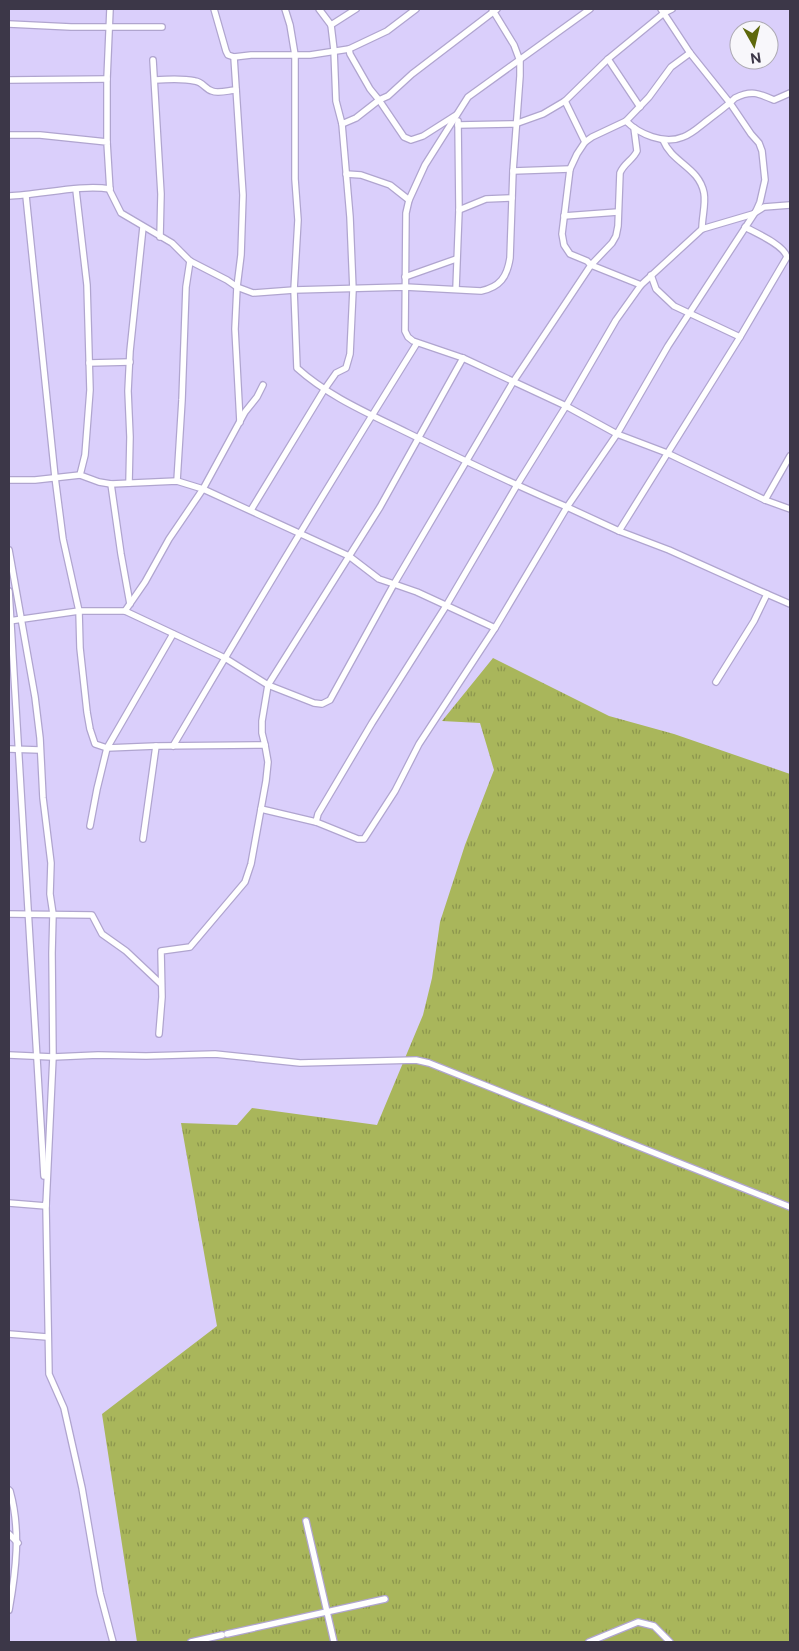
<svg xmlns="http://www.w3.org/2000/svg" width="799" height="1651" font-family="'Public Sans',sans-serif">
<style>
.grass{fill:url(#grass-tufts)}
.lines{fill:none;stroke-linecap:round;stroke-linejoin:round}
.street-casing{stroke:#b0a5cf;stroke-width:8}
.street{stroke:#fff;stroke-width:5.5}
</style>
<defs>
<pattern id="grass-tufts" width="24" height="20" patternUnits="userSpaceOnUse" patternTransform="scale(1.25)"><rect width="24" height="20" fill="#a9b65b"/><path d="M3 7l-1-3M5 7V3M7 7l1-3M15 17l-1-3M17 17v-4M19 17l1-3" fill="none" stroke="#8b954d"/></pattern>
</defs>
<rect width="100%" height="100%" fill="#dacffb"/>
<polygon class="grass" points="493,658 609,716 674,734 790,774 790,1642 137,1642 102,1414 217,1326 181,1123 237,1125 252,1108 377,1125 423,1015 432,978 440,922 465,845 494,770 480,723 442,721"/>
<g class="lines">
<defs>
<g id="street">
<polyline points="214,9 226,51 228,55 234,57 251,55 310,55 349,49 387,31 416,9"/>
<path d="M 285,9 L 290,25 L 295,55 L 295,179 L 298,220 L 294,290 L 297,368 C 329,397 370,414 408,433 C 461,459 513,484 567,507 L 617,434 L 667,453 L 765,500 L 790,509"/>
<polyline points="319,9 331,25"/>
<polyline points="590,9 468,97 425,165 409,200 406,213 405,331 408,337 413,341 463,358 566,406 617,434 668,346 756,211 760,202 765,180 762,151 759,143 751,134 730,103 690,53 661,9"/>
<polyline points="9,24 71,27 162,27"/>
<polyline points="234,57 243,195 241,255 237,287 235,329 240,422"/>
<polyline points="608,59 640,107"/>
<polyline points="153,60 161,194 160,237"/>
<polyline points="9,80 107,79"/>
<path d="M 155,80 C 168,79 182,78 195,81 C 203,82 205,89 212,91 C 218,94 230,90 236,90"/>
<polyline points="565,101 585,142"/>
<polyline points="456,115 423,136 411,140 404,137 379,100 388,96 412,74 497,9"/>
<path d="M 626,121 C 639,134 664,145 683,137 C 692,134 700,126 708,120 C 717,113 727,106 735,98 C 751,90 758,93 774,100 L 790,93"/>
<polyline points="342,124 356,118 379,100 370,89 350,54 349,49"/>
<polyline points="458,125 515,124 543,114 565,101 608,59 664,13 672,9"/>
<path d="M 9,135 L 40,135 L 107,142 L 110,191 L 121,213 L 172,243 L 190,261 L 227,280 L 237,287 L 253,293 L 294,290 L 405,287 L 481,291 C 500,287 507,277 510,258 L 513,171 L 520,76 L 520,61 L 514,45 L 492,9"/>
<path d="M 663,140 C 672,163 699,167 704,193 C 706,204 702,217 702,229"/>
<polyline points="107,142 107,79 110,9"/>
<polyline points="513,171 570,169"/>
<polyline points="346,174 361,175 390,185 409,200"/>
<path d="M 9,196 C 40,195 81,184 110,189"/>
<polyline points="26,196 55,477 63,539 79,611 80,648 87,712 90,729 95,744 107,748 156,746 265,745 262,733 262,721 268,685 380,507 463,358"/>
<polyline points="459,210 486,199 512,198"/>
<polyline points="564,216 618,212"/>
<polyline points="651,275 656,289 674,306 740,337"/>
<polyline points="405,277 456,259"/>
<polyline points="641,285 591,265 587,261 570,254 564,245 562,234 570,169 577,154 585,142 592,137 626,121 649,97 671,67 690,53"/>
<polyline points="456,289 459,210 458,121"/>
<polyline points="89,363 130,362"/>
<polyline points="9,480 35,480 80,475"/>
<polyline points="177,481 182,400 186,287 190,261"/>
<polyline points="129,483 130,437 128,391 130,351 143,227"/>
<polyline points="111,484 121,554 130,604"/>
<polyline points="765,500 790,456"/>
<polyline points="251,510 324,390 336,373 346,368 350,354 353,290 350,217 342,124 336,101 334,50 331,25 356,9"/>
<path d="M 619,531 L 740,337 L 787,257 C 784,245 756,233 745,227"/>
<polyline points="9,550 35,697 40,738 43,798 51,863 50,894 53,914 52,953 53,1057 46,1206 49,1374 64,1408 82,1488 100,1593 113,1642"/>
<polyline points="9,591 44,1176"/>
<polyline points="767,594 790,604"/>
<polyline points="125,611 145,582 169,539 203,489 245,412 257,397 263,385"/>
<polyline points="9,621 79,611 125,611 225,658 268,685 314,703 322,704 330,700 394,584 379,579 349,556 203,489 177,481 111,484 99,482 80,475 85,455 90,390 87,285 76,190"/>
<path d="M 495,628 L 417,592 L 394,584 L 513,382 L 591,265 L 612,243 L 616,236 L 618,226 L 620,173 C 624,163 633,160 637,151 L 634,128"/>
<path d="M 173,746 C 253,610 334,476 417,343"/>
<polyline points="9,749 40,750"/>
<polyline points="261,809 316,822 318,814 372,723 446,606 517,485 566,406 616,320 641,285 702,229 753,214 764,207 790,205"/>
<polyline points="316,822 358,839 364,839 395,791 419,744 495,628 567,507 619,531 669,550 767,594 754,621 716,682"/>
<polyline points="90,826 97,789 107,748 173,634"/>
<polyline points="143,839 156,746"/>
<polyline points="9,914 92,915 102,934 126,951 161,984"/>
<polyline points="159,1034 162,997 161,951 190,947 245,882 251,864 266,781 268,762 265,745"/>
<polyline points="9,1055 53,1057 98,1055 146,1056 215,1054 300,1063 416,1060 429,1063 790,1207"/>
<polyline points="9,1203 46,1206 46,1203"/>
<polyline points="9,1334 47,1337"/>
<path d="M 9,1490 L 10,1491 C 21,1530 16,1571 9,1610"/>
<polyline points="306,1521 334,1642"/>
<polyline points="9,1534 18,1543"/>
<polyline points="227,1634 385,1599"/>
<polyline points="191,1642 222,1635"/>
<polyline points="589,1642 638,1622 654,1626 670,1642"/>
</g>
</defs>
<use href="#street" class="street-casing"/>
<use href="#street" class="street"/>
</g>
<rect width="799" height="1651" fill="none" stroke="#3c3748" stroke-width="20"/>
<g transform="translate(754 45) rotate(172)"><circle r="24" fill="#f8f7fb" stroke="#adaab3"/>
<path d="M0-4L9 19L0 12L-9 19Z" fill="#5e680c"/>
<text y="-8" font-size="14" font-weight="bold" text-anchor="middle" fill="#3c3748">N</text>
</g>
</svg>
